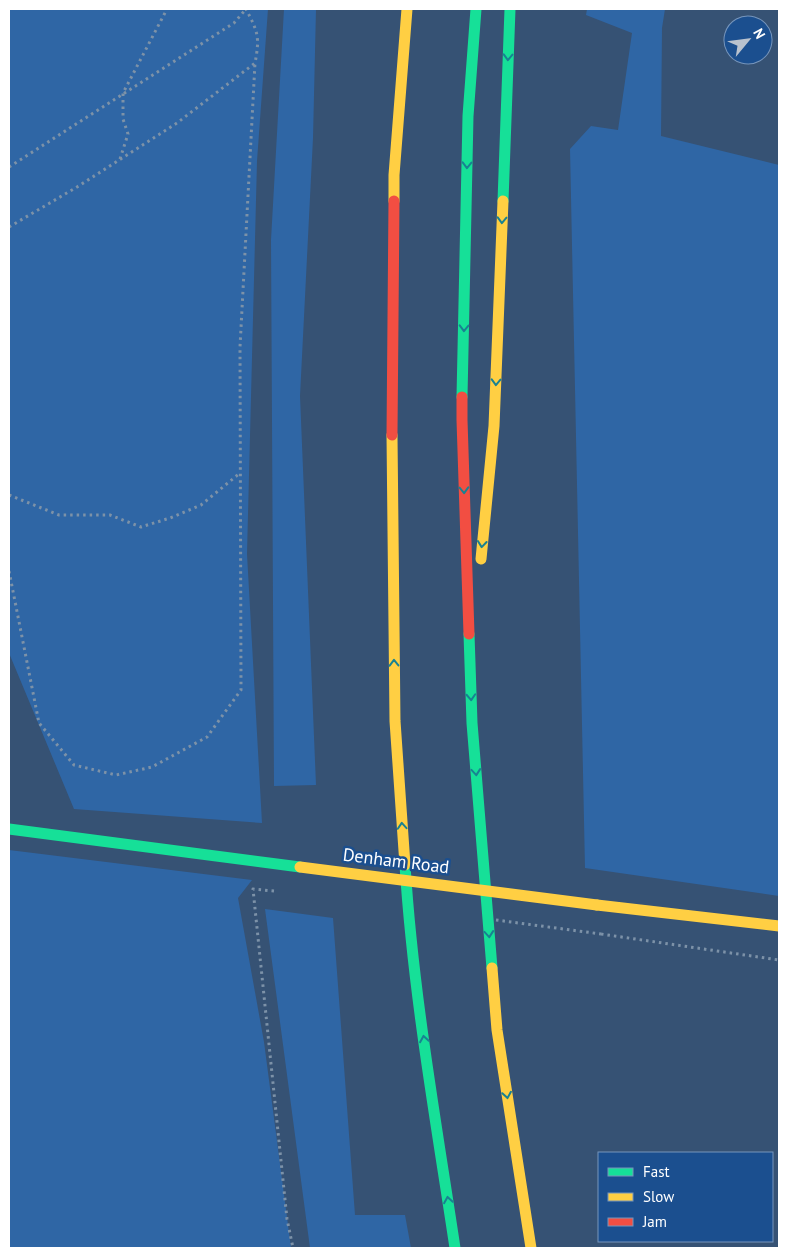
<svg xmlns="http://www.w3.org/2000/svg" width="788" height="1257" font-family="'PT Sans',sans-serif">
<style>
.green{fill:#2f66a5}
.lines{fill:none;stroke-linecap:round;stroke-linejoin:round}
.path{stroke:#7d92a8;stroke-width:3;stroke-dasharray:2.5 4;stroke-linecap:butt}
.fast{stroke:#16e098;stroke-width:11}
.slow{stroke:#ffcf43;stroke-width:11}
.jam{stroke:#f24e42;stroke-width:11}
.path-bridge{stroke:#7d92a8;stroke-width:3;stroke-dasharray:2.5 4;stroke-linecap:butt}
.slow-bridge{stroke:#ffcf43;stroke-width:11}
.oneway{stroke:#198292}
.labels{text-anchor:middle;stroke-width:5;stroke-linejoin:round;paint-order:stroke}
.street-label{font-size:18px;fill:#fff;stroke:#1b4f8f}
</style>
<rect width="100%" height="100%" fill="#365274"/>
<g class="green">
<polygon points="9,9 268,9 257,161 247,554 262,823 74,809 9,653"/>
<polygon points="284,9 316,9 313,138 300,396 316,785 274,786 271,240"/>
<polygon points="587,9 665,9 662,28 661,136 779,165 779,896 585,868 570,149 591,126 618,130 632,33 586,15"/>
<polygon points="9,850 252,880 238,898 264,1042 291,1248 9,1248"/>
<polygon points="265,909 333,918 355,1215 405,1215 411,1248 310,1248"/>
</g>
<g class="lines">
<g class="path">
<polyline points="120,159 128,134 123,119 123,93 167,9"/>
<polyline points="9,167 234,23 246,9"/>
<path d="M 9,227 L 77,187 L 177,123 L 255,63 C 260,37 258,32 246,9"/>
<polyline points="9,495 59,515 110,515 141,527 170,518 201,505 240,473"/>
<polyline points="9,571 39,723 74,765 116,775 152,767 207,737 241,690 240,347 255,63"/>
<polyline points="274,891 253,889 287,1219 293,1248"/>
<polyline points="601,934 779,960"/>
</g>
<g class="fast">
<polyline points="503,201 510,9"/>
<polyline points="462,397 468,116 476,9"/>
<polyline points="469,634 472,723 492,968"/>
<polyline points="9,829 300,867"/>
<path d="M 405,865 C 413,993 436,1121 455,1248"/>
</g>
<g class="slow">
<polyline points="394,201 394,175 407,9"/>
<polyline points="392,435 395,721 405,865"/>
<polyline points="481,559 494,426 503,201"/>
<polyline points="597,905 779,926"/>
<polyline points="492,968 497,1030 531,1248"/>
</g>
<g class="jam">
<polyline points="462,397 462,420 469,634"/>
<polyline points="392,435 394,201"/>
</g>
<polyline class="path-bridge" points="496,920 601,934"/>
<polyline class="slow-bridge" points="300,867 597,905"/>
</g>
<defs><path id="oneway-chevron" d="M-2-3.5L2.5 0L-2 3.5" fill="none" stroke-width="1.6" stroke-linecap="round" stroke-linejoin="round" transform="scale(1.25)"/></defs>
<g class="oneway">
<use href="#oneway-chevron" transform="translate(508 57) rotate(92)"/>
<use href="#oneway-chevron" transform="translate(467 165) rotate(91)"/>
<use href="#oneway-chevron" transform="translate(502 220) rotate(92)"/>
<use href="#oneway-chevron" transform="translate(464 328) rotate(91)"/>
<use href="#oneway-chevron" transform="translate(496 382) rotate(92)"/>
<use href="#oneway-chevron" transform="translate(464 490) rotate(88)"/>
<use href="#oneway-chevron" transform="translate(482 544) rotate(96)"/>
<use href="#oneway-chevron" transform="translate(394 663) rotate(-91)"/>
<use href="#oneway-chevron" transform="translate(471 697) rotate(87)"/>
<use href="#oneway-chevron" transform="translate(476 772) rotate(85)"/>
<use href="#oneway-chevron" transform="translate(402 826) rotate(-94)"/>
<use href="#oneway-chevron" transform="translate(489 934) rotate(85)"/>
<use href="#oneway-chevron" transform="translate(424 1039) rotate(-99)"/>
<use href="#oneway-chevron" transform="translate(507 1095) rotate(81)"/>
<use href="#oneway-chevron" transform="translate(448 1200) rotate(-99)"/>
</g>
<g class="labels">
<g class="street-label">
<text transform="translate(396 861) rotate(7)" y="6">Denham Road</text>
</g>
</g>
<rect width="788" height="1257" fill="none" stroke="#ffffff" stroke-width="20"/>
<rect x="598" y="1152" width="175" height="90" fill="#1b4f8f" stroke="#7695bc"/>
<rect x="608" y="1168" width="25" height="8" fill="#16e098" stroke="#7695bc"/>
<text x="643" y="1177" font-size="15" fill="#ffffff">Fast</text>
<rect x="608" y="1193" width="25" height="8" fill="#ffcf43" stroke="#7695bc"/>
<text x="643" y="1202" font-size="15" fill="#ffffff">Slow</text>
<rect x="608" y="1218" width="25" height="8" fill="#f24e42" stroke="#7695bc"/>
<text x="643" y="1227" font-size="15" fill="#ffffff">Jam</text>
<g transform="translate(748 40) rotate(61)"><circle r="24" fill="#1b4f8f" stroke="#7695bc"/>
<path d="M0-4L9 19L0 12L-9 19Z" fill="#b9c2ce"/>
<text y="-8" font-size="14" font-weight="bold" text-anchor="middle" fill="#ffffff">N</text>
</g>
</svg>
